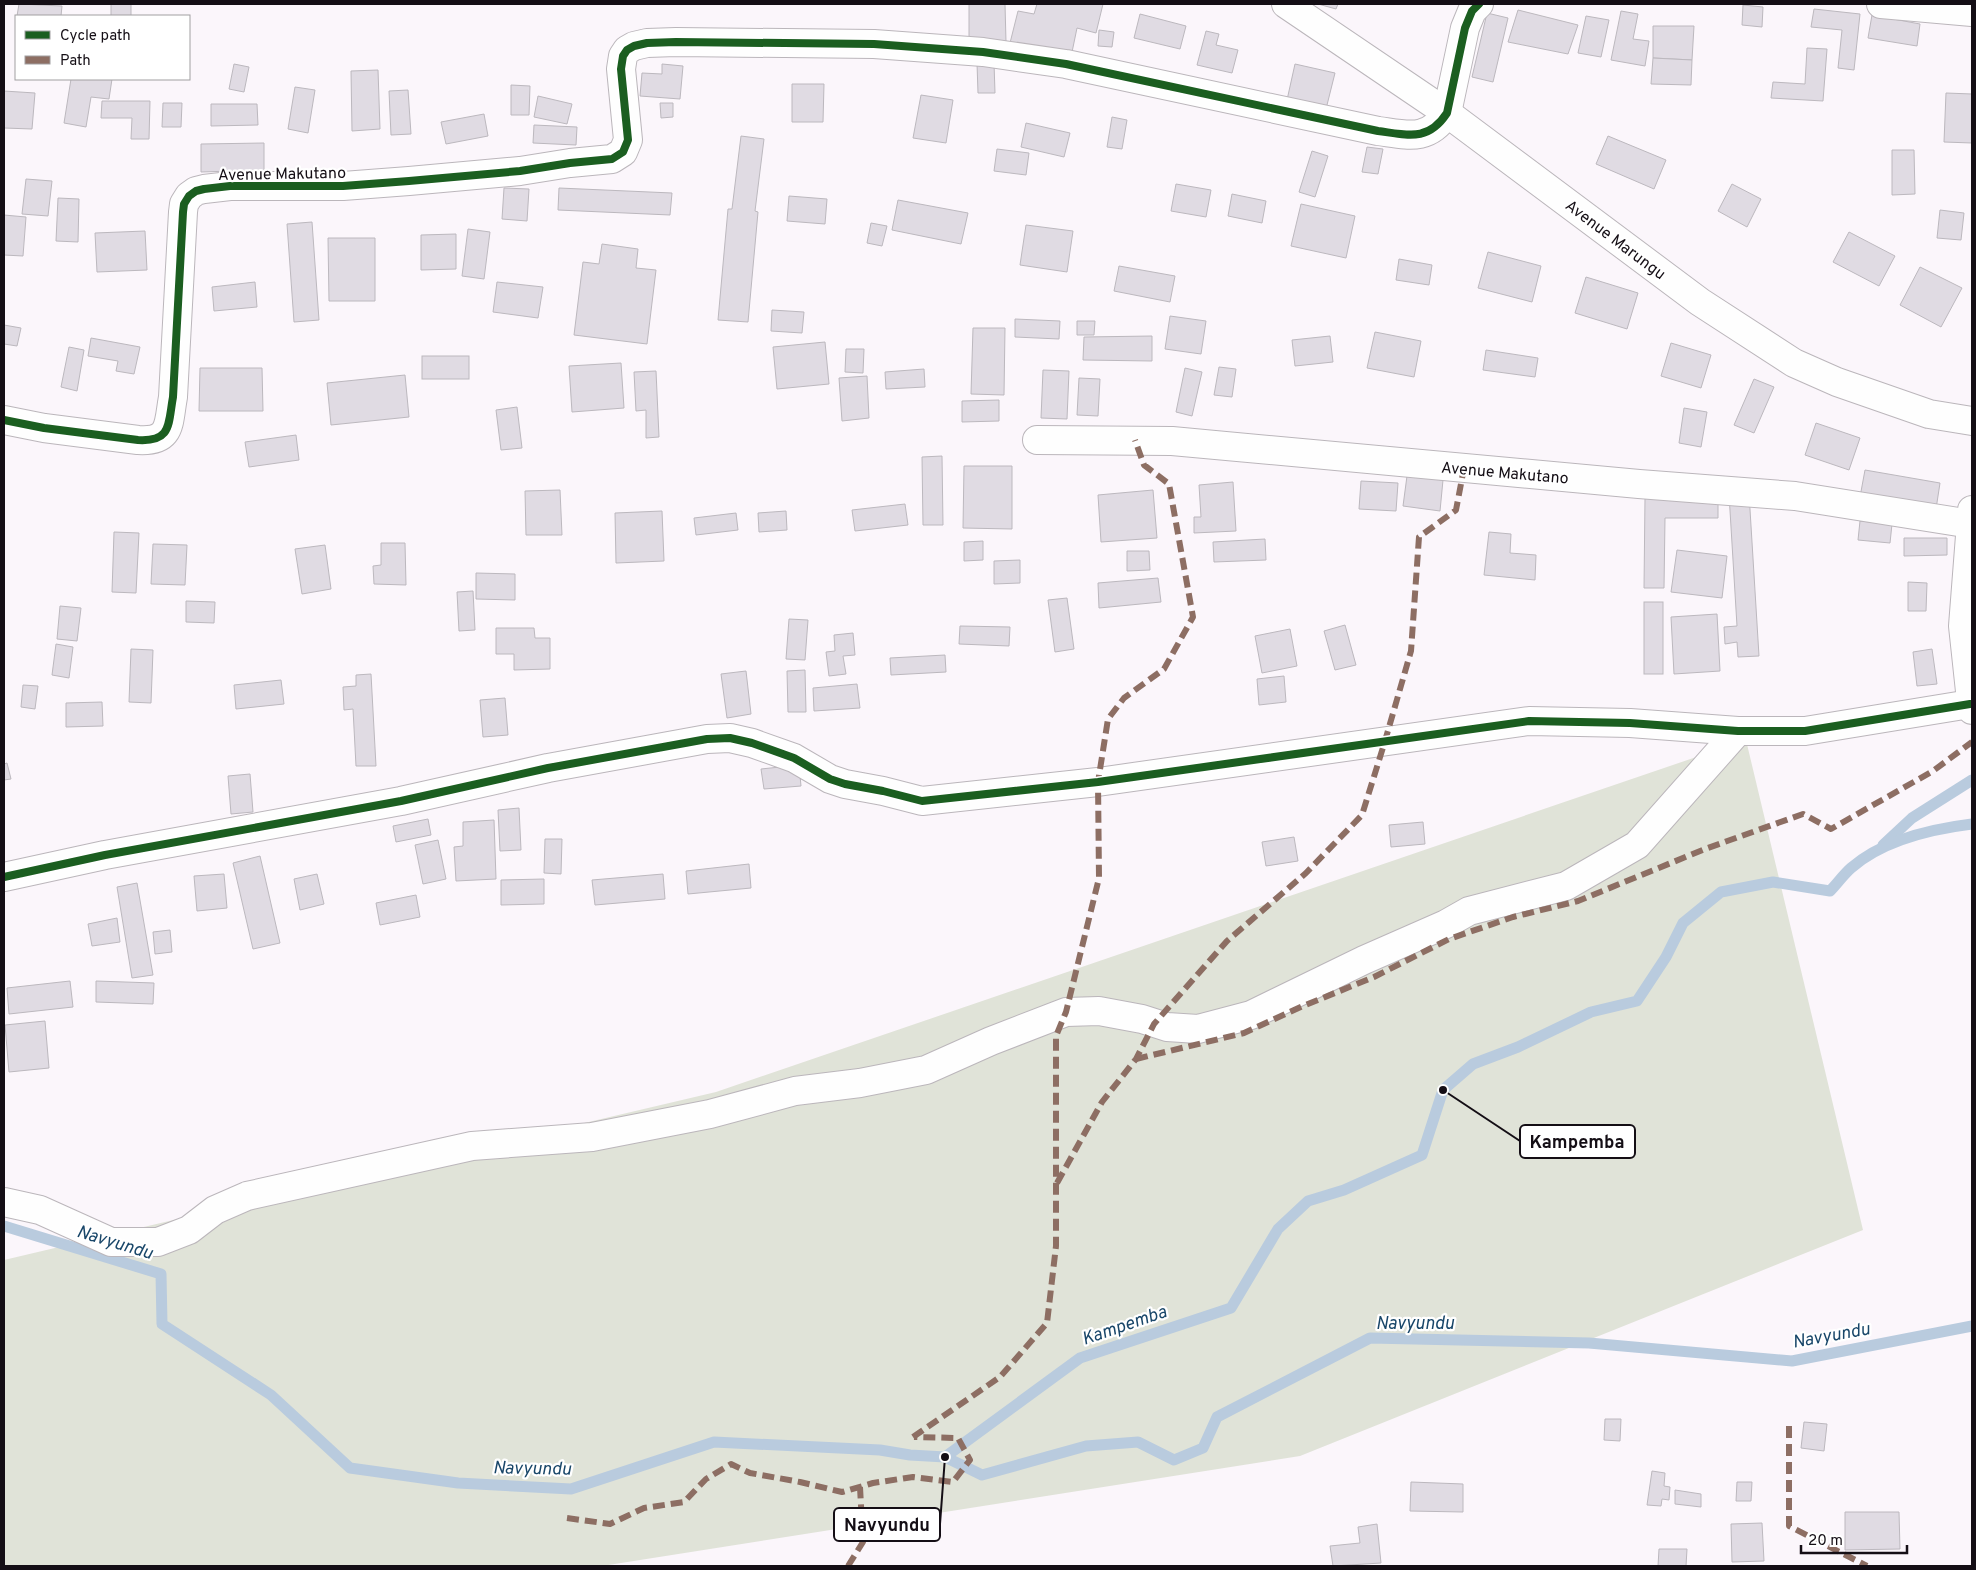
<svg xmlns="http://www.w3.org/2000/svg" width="1976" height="1570" font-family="Overpass,sans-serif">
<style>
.green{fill:#e0e3d8}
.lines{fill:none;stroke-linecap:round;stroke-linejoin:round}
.stream{stroke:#b9cbde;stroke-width:11}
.building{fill:#e0dbe3;stroke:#bcb8be}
.minor-casing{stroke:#bbb6bb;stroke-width:30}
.minor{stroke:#fefefe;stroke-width:28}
.quiet{stroke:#8d6e63;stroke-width:6;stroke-dasharray:12 6;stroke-linecap:butt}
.cycleway-casing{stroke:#fff;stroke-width:11}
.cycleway{stroke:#1b5e20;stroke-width:8}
.labels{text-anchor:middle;stroke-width:4.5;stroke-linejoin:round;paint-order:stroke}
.street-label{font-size:16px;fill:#140e15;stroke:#fff}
.water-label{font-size:18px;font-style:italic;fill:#184669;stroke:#fff}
.leader{fill:none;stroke:#140e15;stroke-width:2}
.callout-dot{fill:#140e15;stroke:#fff;stroke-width:2}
.callout{fill:#fff;stroke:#140e15;stroke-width:2}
.callout-label{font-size:18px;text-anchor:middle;font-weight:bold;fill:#140e15}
</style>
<rect width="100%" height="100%" fill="#fbf6fb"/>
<polygon class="green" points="1746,740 1863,1230 1300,1456 602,1566 4,1566 4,1260 716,1092"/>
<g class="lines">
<g class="stream">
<polyline points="1883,845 1912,818 1972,780"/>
<polyline points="4,1226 161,1274 162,1324 271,1395 350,1468 458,1483 571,1489 714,1442 880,1450 910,1455 945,1457 982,1475 1086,1446 1138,1442 1174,1460 1203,1448 1217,1417 1370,1338 1589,1343 1792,1361 1972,1326"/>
<path d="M 945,1457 L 1080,1358 L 1231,1308 L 1278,1229 L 1308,1201 L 1344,1190 L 1422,1155 L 1443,1090 L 1473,1064 L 1518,1047 L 1591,1012 L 1637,1001 L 1666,957 L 1683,923 L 1721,892 L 1773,882 L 1830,891 C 1837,884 1843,875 1851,868 C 1883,840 1931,829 1972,824"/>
</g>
</g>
<g class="building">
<polygon points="19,4 62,6 61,16 17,16"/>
<rect x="111" y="4" width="20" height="12"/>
<polygon points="969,4 1005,4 1006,42 969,43"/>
<polygon points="1037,4 1103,4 1096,33 1077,28 1071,57 1010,43 1018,11 1034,14"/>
<polygon points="1318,4 1338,4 1336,9"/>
<polygon points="1743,5 1763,7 1762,27 1742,25"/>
<polygon points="1814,9 1860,14 1854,70 1838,68 1842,30 1811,27"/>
<polygon points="1518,10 1578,25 1568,54 1508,42"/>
<polygon points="1621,11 1638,14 1633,39 1649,41 1645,66 1611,60"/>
<polygon points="1487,13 1508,18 1493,82 1472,77"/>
<polygon points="1140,14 1186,26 1180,49 1134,38"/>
<polygon points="1872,15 1920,24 1917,46 1868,38"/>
<polygon points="1586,16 1609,20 1601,57 1578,53"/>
<polygon points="1653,26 1694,26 1692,60 1653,58"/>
<polygon points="1099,30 1114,32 1112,47 1098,46"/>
<polygon points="1206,31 1219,34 1216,45 1238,50 1232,73 1197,65"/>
<polygon points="1807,48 1827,49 1823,101 1771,98 1773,82 1805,84"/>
<polygon points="1653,58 1692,60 1691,85 1651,84"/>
<polygon points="977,63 994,63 995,93 978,93"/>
<polygon points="234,64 249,67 244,92 229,89"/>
<polygon points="662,64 683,66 680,99 640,96 642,73 662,74"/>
<polygon points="1295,64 1335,73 1326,109 1287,100"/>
<polygon points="378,70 380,129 352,131 351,71"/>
<polygon points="71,79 112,79 109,99 91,97 86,127 64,123"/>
<polygon points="792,84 824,84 823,122 792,122"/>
<polygon points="511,85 530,86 529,115 511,115"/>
<polygon points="295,87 315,90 308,133 288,129"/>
<polygon points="408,90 411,134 391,135 389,91"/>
<polygon points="4,91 35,93 32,129 4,128"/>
<polygon points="1946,93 1972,94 1972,143 1944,142"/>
<polygon points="921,95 953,100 946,143 913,138"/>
<polygon points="538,96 572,104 567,124 534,117"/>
<polygon points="102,101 150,101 149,139 131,139 132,118 101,118"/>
<polygon points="163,103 182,103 181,127 162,127"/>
<polygon points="660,103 673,103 673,117 661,118"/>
<polygon points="211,104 257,104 258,125 211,126"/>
<polygon points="484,114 488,136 446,144 441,122"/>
<polygon points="1112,117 1127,120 1122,149 1107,147"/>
<polygon points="1026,123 1070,133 1064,157 1021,147"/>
<polygon points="534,125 577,127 576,145 533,143"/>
<polygon points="741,136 764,139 755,211 758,212 748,322 718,320 728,209 732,209"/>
<polygon points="1608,136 1666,160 1654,189 1596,164"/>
<polygon points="264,143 264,170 201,172 201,144"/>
<polygon points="1367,147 1383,149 1378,174 1362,172"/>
<polygon points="997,149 1029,153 1026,175 994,171"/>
<polygon points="1892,150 1914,150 1915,194 1892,195"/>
<polygon points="1312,151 1328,156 1315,197 1299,192"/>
<polygon points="26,179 52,181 48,216 22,214"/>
<polygon points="1176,184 1211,190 1206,217 1171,211"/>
<polygon points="1732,184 1761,199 1747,227 1718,211"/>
<polygon points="504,188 529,189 527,221 502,219"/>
<polygon points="559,188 672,193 670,215 558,210"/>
<polygon points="1232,194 1266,201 1262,223 1228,216"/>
<polygon points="789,196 827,199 825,224 787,221"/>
<polygon points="58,198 79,199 78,242 56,241"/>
<polygon points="898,200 968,213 961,244 892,230"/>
<polygon points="1301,204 1355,216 1346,258 1291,246"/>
<polygon points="1940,210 1964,213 1961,240 1937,238"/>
<polygon points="4,215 26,217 23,256 4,255"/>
<polygon points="312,222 319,320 294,322 287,224"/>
<polygon points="871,223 887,226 882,246 867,243"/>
<polygon points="1026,225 1073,231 1067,272 1020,265"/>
<polygon points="468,229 490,232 484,279 462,276"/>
<polygon points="145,231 147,270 97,272 95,233"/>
<polygon points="1849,232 1895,256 1879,286 1833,262"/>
<polygon points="456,234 456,269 421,270 421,235"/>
<polygon points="328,238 375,238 375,301 329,301"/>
<polygon points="602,244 638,249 636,268 656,270 647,344 574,335 583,262 599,264"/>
<polygon points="1488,252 1541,266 1532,302 1478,288"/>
<polygon points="1399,259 1432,265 1429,285 1396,280"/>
<polygon points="1119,266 1175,276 1170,302 1114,291"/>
<polygon points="1920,267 1962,288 1941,327 1900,305"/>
<polygon points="1586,277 1638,293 1627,329 1575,313"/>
<polygon points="255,282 257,307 214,311 212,287"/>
<polygon points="497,282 543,287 538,318 493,312"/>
<polygon points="772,310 804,312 802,333 771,331"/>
<polygon points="1170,316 1206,321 1201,354 1165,349"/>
<polygon points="1015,319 1060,321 1059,339 1015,337"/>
<polygon points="1077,321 1095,321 1094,335 1077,335"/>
<polygon points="4,325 21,328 17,346 4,344"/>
<polygon points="973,328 1005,328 1004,395 971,394"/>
<polygon points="1375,332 1421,341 1414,377 1367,368"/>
<polygon points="1152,336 1152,361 1083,360 1084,337"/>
<polygon points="1330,336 1333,362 1295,366 1292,340"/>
<polygon points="91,338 140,347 134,374 116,371 118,361 88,356"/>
<polygon points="825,342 829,384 777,389 773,347"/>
<polygon points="1671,343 1711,355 1701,388 1661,376"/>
<polygon points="69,347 84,350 77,391 61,387"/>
<polygon points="846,349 864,349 863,373 845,372"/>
<polygon points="1486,350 1538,358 1535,377 1483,370"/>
<rect x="422" y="356" width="47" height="23"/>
<polygon points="621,363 624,408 572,412 569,366"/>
<polygon points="1219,367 1236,369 1232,397 1214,395"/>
<polygon points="200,368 262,368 263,411 199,411"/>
<polygon points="1185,368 1202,372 1192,416 1176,412"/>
<polygon points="924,369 925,387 886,389 885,372"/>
<polygon points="1043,370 1069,371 1067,419 1041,418"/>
<polygon points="656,371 659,437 646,438 646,410 636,411 634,372"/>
<polygon points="405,375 409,417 331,425 327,383"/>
<polygon points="867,376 869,418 842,421 839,378"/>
<polygon points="1079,378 1100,379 1098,416 1077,415"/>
<polygon points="1754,379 1774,387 1754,433 1734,425"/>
<polygon points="999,400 999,421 962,422 962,401"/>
<polygon points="517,407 522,448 501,450 496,410"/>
<polygon points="1684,408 1707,412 1701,447 1679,443"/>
<polygon points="1816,423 1860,438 1849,470 1805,455"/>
<polygon points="296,435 299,460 249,467 245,442"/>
<polygon points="942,456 943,525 923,525 922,457"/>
<polygon points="964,466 1012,466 1012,529 963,528"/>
<polygon points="1865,470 1940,483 1936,509 1860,497"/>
<polygon points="1407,476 1443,480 1440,511 1403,506"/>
<polygon points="1361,481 1398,483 1396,511 1359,509"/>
<polygon points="1233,482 1236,531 1194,533 1194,517 1201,517 1199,485"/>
<polygon points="560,490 562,535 526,535 525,491"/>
<polygon points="1153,490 1157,538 1101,542 1098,495"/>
<polygon points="1749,493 1759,656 1738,657 1737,642 1725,644 1724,627 1737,626 1729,494"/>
<polygon points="1645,498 1718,498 1718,518 1665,518 1664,588 1644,588"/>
<polygon points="905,504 908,525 855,531 852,510"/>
<polygon points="662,511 664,561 616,563 615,513"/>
<polygon points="786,511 787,530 759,532 758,513"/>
<polygon points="736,513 738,530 696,535 694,518"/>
<polygon points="1860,521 1892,524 1890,543 1858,540"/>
<polygon points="114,532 139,533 136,593 112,592"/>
<polygon points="1489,532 1511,534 1510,553 1536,555 1535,580 1484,575"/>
<polygon points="1904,538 1947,538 1947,555 1904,556"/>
<polygon points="1265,539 1266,560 1214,562 1213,542"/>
<polygon points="983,541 983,560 964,561 964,542"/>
<polygon points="381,543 405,543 406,585 374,584 373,566 381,565"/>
<polygon points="153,544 187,545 185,585 151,584"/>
<polygon points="325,545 331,589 302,594 295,549"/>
<polygon points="1677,550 1727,556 1722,598 1671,592"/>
<polygon points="1127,551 1149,551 1150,570 1127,571"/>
<polygon points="1020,560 1020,583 994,584 994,561"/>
<polygon points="476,573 515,574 515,600 476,599"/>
<polygon points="1158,578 1161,602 1099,608 1098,583"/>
<polygon points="1908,582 1927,583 1926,611 1908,611"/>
<polygon points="473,591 475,630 459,631 457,592"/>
<polygon points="1067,598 1074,649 1055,652 1048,600"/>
<polygon points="186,601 215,602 214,623 186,622"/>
<rect x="1644" y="602" width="19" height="72"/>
<polygon points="60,606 81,608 77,641 57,639"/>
<polygon points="1717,614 1720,671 1674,674 1671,617"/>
<polygon points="789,619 808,620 805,660 786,659"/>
<polygon points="1345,625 1356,665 1335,670 1324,631"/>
<polygon points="960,626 1010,627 1009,646 959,644"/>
<polygon points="496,628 534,628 535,638 550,638 550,669 514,670 514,654 496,654"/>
<polygon points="1290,629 1297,666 1262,673 1255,636"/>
<polygon points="853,633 855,655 843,656 846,674 829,676 826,652 835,651 834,635"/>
<polygon points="56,644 73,647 69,678 52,675"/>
<polygon points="131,649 153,650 151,703 129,702"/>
<polygon points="1932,649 1937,684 1917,686 1913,652"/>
<polygon points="945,655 946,672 891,675 890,658"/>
<polygon points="805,670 806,712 788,712 787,671"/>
<polygon points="746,671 751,714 727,718 721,674"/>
<polygon points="371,674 376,766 356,766 353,709 344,710 343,687 356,686 356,675"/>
<polygon points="1284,676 1286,702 1259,705 1257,679"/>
<polygon points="281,680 284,704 236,709 234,685"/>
<polygon points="857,684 860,708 814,711 813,688"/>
<polygon points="23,685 38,686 35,709 21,707"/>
<polygon points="505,698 508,735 483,737 480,700"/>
<polygon points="102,702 103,726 66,727 66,703"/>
<polygon points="7,763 11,779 4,780 4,764"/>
<polygon points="799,765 801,786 764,789 761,769"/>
<polygon points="250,774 253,812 231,814 228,776"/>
<polygon points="519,808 521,850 500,851 498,810"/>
<polygon points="428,819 431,835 396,842 393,826"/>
<polygon points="494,820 496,879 456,881 454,847 463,846 463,822"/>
<polygon points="1423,822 1425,844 1391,847 1389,825"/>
<polygon points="1294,837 1298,861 1266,866 1262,842"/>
<polygon points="545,839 562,839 561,874 544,873"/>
<polygon points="438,840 446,879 423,884 415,845"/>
<polygon points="260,856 280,943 253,949 233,863"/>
<polygon points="749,864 751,888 688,894 686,871"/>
<polygon points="224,874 227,908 197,911 194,876"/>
<polygon points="317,874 324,904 300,910 294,879"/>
<polygon points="663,874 665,899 595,905 592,880"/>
<polygon points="544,879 544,904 501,905 501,880"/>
<polygon points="137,883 153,975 132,978 117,887"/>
<polygon points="416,895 420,917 380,925 376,903"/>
<polygon points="117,918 120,942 92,946 88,924"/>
<polygon points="170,930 172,952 155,954 153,932"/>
<polygon points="70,981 73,1007 9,1014 7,988"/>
<polygon points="96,981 154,983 153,1004 96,1002"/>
<polygon points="45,1021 49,1068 9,1072 5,1025"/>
<polygon points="1605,1419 1621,1419 1620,1441 1604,1440"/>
<polygon points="1804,1422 1827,1424 1824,1451 1801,1448"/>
<polygon points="1652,1471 1665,1473 1664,1486 1670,1487 1669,1500 1662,1499 1661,1506 1647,1505"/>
<polygon points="1411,1482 1463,1484 1463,1512 1410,1511"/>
<polygon points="1737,1482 1752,1482 1751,1501 1736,1501"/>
<polygon points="1675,1490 1701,1494 1701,1507 1675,1504"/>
<polygon points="1845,1512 1899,1512 1900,1549 1845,1550"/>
<polygon points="1762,1523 1764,1561 1732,1562 1731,1524"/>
<polygon points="1377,1524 1381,1563 1333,1566 1330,1546 1360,1543 1358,1527"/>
<polygon points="1659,1549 1687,1549 1686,1566 1658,1566"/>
</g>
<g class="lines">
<defs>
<g id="minor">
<polyline points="1286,4 1447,113 1700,302 1794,363 1837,382 1929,414 1972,421"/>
<polyline points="1881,4 1972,12"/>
<path d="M 4,420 L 44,428 L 138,440 C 172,442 168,424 173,397 L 183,212 L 184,204 L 189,196 L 196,191 L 204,189 L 230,186 L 343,186 L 409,181 L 520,171 L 570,163 L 612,159 L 623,152 L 628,140 L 621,69 L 623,56 L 627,50 L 634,46 L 647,43 L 676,42 L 874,44 L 983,52 L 1066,64 L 1378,131 C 1408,135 1428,142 1447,113 L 1465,28 L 1472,11 L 1479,4"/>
<polyline points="1037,440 1172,441 1639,484 1795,496 1971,524"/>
<polyline points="1972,510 1963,626 1972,710"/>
<polyline points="4,877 105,855 401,801 548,768 707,739 730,738 752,743 794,758 830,779 845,784 883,791 922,801 1098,782 1529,721 1630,723 1738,731 1805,731 1970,704"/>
<polyline points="4,1202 40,1210 111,1242 158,1242 189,1230 215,1210 247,1196 472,1146 592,1137 710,1114 795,1091 860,1083 926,1070 991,1041 1066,1012 1099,1011 1142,1019 1167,1027 1198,1029 1251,1015 1364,960 1446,924 1469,911 1566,886 1637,845 1738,731"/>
</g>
</defs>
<use href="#minor" class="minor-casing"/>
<use href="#minor" class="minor"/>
<g class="quiet">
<polyline points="1136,1059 1244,1033 1303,1006 1374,977 1449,939 1513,917 1578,901 1705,849 1803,814 1831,829 1933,771 1972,742"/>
<polyline points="1057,1183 1102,1102 1136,1059 1154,1024 1227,941 1306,873 1362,815 1385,741 1411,651 1419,537 1456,510 1464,468"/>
<polyline points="1789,1426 1789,1526 1867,1566"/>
<polyline points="913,1437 1000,1377 1047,1323 1056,1246 1056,1036 1066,1012 1099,878 1098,782 1108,719 1124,698 1164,669 1193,617 1169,484 1144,465 1135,440"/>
<polyline points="567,1518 610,1524 644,1508 684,1502 706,1479 731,1464 750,1473 800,1482 842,1492 873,1483 913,1477 953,1482 970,1460 958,1438 914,1437"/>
<polyline points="848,1566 863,1542 860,1487"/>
</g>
<defs>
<g id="cycleway">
<path d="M 4,420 L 44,428 L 138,440 C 172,442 168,424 173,397 L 183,212 L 184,204 L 189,196 L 196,191 L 204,189 L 230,186 L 343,186 L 409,181 L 520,171 L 570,163 L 612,159 L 623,152 L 628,140 L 621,69 L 623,56 L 627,50 L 634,46 L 647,43 L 676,42 L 874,44 L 983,52 L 1066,64 L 1378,131 C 1408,135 1428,142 1447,113 L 1465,28 L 1472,11 L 1479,4"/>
<polyline points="4,877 105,855 401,801 548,768 707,739 730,738 752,743 794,758 830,779 845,784 883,791 922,801 1098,782 1529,721 1630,723 1738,731 1805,731 1970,704"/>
</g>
</defs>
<use href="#cycleway" class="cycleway-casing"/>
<use href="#cycleway" class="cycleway"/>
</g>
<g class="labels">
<g class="street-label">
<text transform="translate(282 173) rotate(-1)" y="6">Avenue Makutano</text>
<text transform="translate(1616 239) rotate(37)" y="6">Avenue Marungu</text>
<text transform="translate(1505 472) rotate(5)" y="6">Avenue Makutano</text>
</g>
<g class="water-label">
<text transform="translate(115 1242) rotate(17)" y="6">Navyundu</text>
<text x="1415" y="1329">Navyundu</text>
<text transform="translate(1124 1325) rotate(-19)" y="6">Kampemba</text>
<text transform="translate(1831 1335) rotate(-10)" y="6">Navyundu</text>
<text transform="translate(532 1468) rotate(1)" y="6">Navyundu</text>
</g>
</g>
<path class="leader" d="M1443 1090L1520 1141M945 1457L940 1524"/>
<g class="callout-dot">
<circle cx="1443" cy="1090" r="5"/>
<circle cx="945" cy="1457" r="5"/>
</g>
<g class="callout">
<rect x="1520" y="1125" width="115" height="33" rx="5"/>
<rect x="834" y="1508" width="106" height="33" rx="5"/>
</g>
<g class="callout-label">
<text x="1577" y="1148">Kampemba</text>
<text x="887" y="1531">Navyundu</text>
</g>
<rect width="1976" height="1570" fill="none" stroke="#140e15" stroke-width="10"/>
<rect x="15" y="15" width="175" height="65" fill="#ffffff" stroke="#a19fa1"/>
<rect x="25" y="31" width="25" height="8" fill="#1b5e20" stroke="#a19fa1"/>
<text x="60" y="40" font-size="15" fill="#140e15">Cycle path</text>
<rect x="25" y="56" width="25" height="8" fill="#8d6e63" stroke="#a19fa1"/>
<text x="60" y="65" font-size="15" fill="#140e15">Path</text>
<path d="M1801 1545v8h106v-8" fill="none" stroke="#140e15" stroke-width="2.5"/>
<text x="1808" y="1545" font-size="15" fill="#140e15" stroke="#ffffff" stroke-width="4" paint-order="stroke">20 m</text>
</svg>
